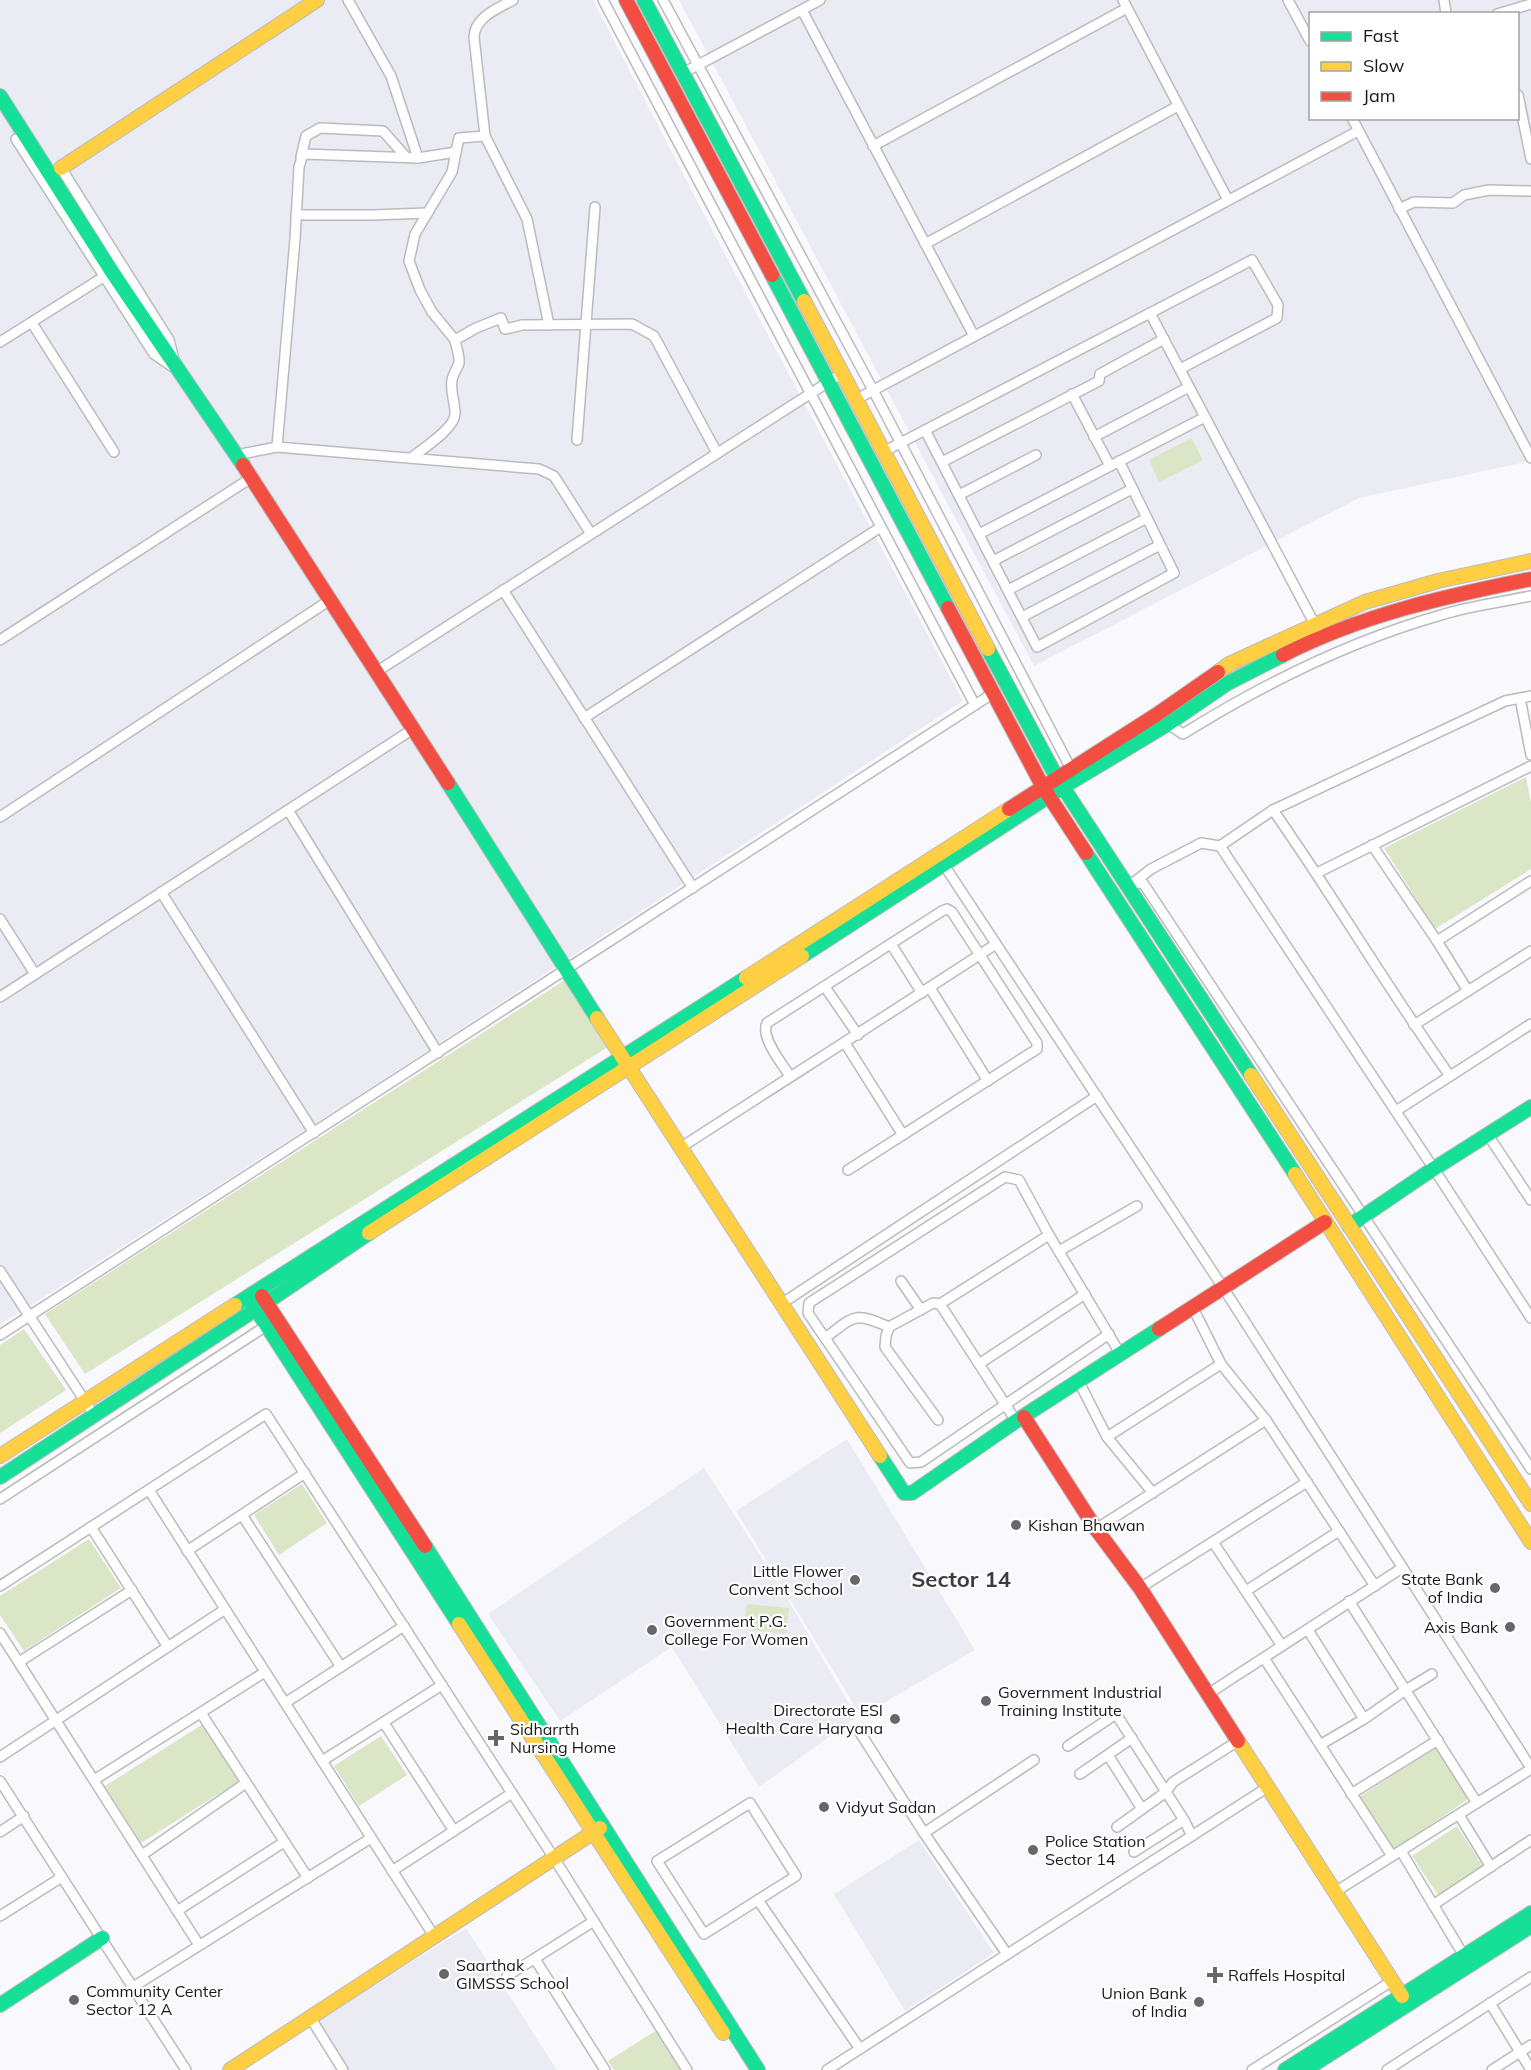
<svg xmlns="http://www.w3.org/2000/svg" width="1531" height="2070" font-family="Mulish,sans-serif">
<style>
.built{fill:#ebebf4;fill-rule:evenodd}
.green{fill:#dae6c5}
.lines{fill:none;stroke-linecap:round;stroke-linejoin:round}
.street-casing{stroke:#bbbbbe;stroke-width:12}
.fast-casing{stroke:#bbbbbe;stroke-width:16}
.slow-casing{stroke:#bbbbbe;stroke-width:16}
.jam-casing{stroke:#bbbbbe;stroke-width:16}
.street{stroke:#fefeff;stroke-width:9}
.fast{stroke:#16e098;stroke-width:14}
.slow{stroke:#ffcf43;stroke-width:14}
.jam{stroke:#f24e42;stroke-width:14}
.poi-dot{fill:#676669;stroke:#fff;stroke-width:2}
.labels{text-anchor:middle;stroke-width:4.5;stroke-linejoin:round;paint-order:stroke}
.poi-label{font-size:16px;fill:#18171a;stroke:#fff;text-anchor:start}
.district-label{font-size:22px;font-weight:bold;fill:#3c3c42;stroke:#fff}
</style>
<rect width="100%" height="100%" fill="#f9f9fd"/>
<g class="built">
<polygon points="0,0 593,0 720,245 963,701 355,1098 0,1325"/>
<path d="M 679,0 L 1531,0 L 1531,461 L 1359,498 L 1034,666 ZM 1310,14 L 1518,14 L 1518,118 L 1310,118 Z"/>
<polygon points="847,1439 975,1650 861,1716 736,1511"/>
<polygon points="704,1468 775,1578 857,1717 759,1787 672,1647 560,1721 488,1614"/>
<polygon points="919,1840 994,1953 905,2011 834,1894"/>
<polygon points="466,1928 557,2070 349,2070 317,2021"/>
</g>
<g class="green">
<polygon points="1191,438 1203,460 1159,482 1149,460"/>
<polygon points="1526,777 1531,803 1531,869 1435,929 1384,848"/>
<polygon points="565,980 608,1047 85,1374 45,1314"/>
<polygon points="24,1329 66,1390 0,1433 0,1345"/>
<polygon points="302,1484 327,1523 279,1555 254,1515"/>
<polygon points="89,1539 121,1588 24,1651 0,1615 0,1596"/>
<polygon points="747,1604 789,1608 786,1634 743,1629"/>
<polygon points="203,1724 239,1781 141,1843 105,1786"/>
<polygon points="381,1736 407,1775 359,1806 334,1766"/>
<polygon points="1436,1748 1468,1799 1393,1851 1359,1797"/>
<polygon points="1457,1826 1483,1866 1438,1895 1412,1856"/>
<polygon points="657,2030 682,2070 614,2070 608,2061"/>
</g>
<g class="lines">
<defs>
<g id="street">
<polyline points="348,0 391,76 418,158"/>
<path d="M 513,0 C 497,9 475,17 474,37 L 485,136 L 459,138 L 456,152 L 418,158 L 303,154 L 299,167 L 295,239 L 277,447 L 539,469 L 554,476 L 591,534"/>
<polyline points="603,0 975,705"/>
<polyline points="663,0 873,390 1071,769"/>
<polyline points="1123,0 1228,200"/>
<polyline points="1288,0 1310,41"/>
<polyline points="1444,0 1446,14"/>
<polyline points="802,10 974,336"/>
<polyline points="1497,14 1531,4"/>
<polyline points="683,73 820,0"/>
<polyline points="1518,95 1531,159"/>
<polyline points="1352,118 1531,458"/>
<polyline points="485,136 527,219 549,325"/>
<polyline points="16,139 154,354 173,367"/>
<polyline points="873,146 1127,8"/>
<polyline points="301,157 306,136 320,128 383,131 406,157"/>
<polyline points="61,168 169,340 174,359"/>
<polyline points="1399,209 1414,202 1453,203 1464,195 1489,190 1531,191"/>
<polyline points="296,215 372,215 427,213"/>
<polyline points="925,244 1178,106"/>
<polyline points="1150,313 1322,638"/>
<polyline points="32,323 114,452"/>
<polyline points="455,340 432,312 420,290 409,261 415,234 452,172 456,152"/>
<polyline points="0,342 105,276"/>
<polyline points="1072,394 1110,466"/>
<polyline points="855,400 1358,131"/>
<polyline points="925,430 1037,647 1174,573 1119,461"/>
<polyline points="1094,437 1189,387"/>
<polyline points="577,440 595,207"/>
<polyline points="883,452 1252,260 1278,305 1277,318 1180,369"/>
<polyline points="236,455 277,447"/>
<path d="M 411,458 C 422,449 456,428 455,413 C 455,402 450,391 452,380 C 453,374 457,369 459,363 C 460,356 456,347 455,340 L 476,328 L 501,318 L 505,329 L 522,325 L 632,324 L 654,336 L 717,453"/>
<polyline points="942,462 1099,381 1100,374 1164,339"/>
<polyline points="959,495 1036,455"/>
<polyline points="979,534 1205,417"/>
<polyline points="993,561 1132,489"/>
<polyline points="503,590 693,888"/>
<polyline points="1008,590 1147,518"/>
<polyline points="1022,617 1160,545"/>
<polyline points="0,640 251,478"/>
<polyline points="376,672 841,374"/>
<polyline points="1520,698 1531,755"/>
<polyline points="584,718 881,527"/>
<path d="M 1168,724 L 1183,734 C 1263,684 1350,641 1441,615 C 1470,606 1501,602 1531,596"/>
<polyline points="288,810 438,1053"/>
<path d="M 1273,810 C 1334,897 1388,989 1450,1076"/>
<polyline points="0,817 330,600"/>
<polyline points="1372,845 1437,941 1468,991"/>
<polyline points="1220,846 1434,1169 1531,1318"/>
<polyline points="942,862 1224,1289 1531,1768"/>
<polyline points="1317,873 1531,766"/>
<polyline points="1133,883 1151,869 1201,843 1220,846 1273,810 1505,701 1531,696"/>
<polyline points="1126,884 1143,883 1531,1469"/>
<polyline points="161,892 314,1133"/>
<polyline points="0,919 35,974"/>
<polyline points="1437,941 1531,881"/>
<polyline points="891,944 922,993"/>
<polyline points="825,987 858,1035"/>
<polyline points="930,988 988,1081"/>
<polyline points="0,997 413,729"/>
<polyline points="1414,1025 1531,951"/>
<polyline points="845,1043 903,1135"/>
<path d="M 790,1076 C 782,1064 760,1037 767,1023 L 942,911 L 947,909 L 952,912 L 1037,1043 L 1037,1049 L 848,1170"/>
<polyline points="1396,1111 1531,1024"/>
<polyline points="1488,1135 1531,1200"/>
<path d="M 680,1148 C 785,1080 891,1013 996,944"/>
<polyline points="1049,1235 1019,1180 1005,1177 809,1303 808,1313 910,1463 921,1462 1109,1334"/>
<polyline points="1059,1251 1137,1206"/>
<polyline points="0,1271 94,1415"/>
<polyline points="901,1281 921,1310"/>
<polyline points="781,1304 1097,1096"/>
<polyline points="1193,1308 1221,1364 1266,1420 1375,1586"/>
<polyline points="0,1335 992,694"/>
<path d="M 825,1338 C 855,1316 853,1311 889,1327"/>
<polyline points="979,1364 1085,1294"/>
<polyline points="1079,1382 1107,1437 1153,1493"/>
<polyline points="938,1420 885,1347 886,1336 889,1327 933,1303 940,1304"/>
<polyline points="1016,1421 940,1304 1049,1235 1121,1355"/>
<polyline points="1107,1437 1221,1364"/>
<polyline points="149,1490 434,1936"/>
<polyline points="0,1499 266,1326"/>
<polyline points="242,1515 341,1667"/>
<polyline points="91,1527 168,1647"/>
<polyline points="1096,1529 1266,1420"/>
<polyline points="1213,1542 1282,1646"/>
<polyline points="187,1551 305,1473"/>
<polyline points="0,1586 266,1414 554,1858 687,2070"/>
<polyline points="1140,1588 1307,1482"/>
<polyline points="1246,1591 1339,1531"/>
<polyline points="1349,1601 1477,1803"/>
<polyline points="1308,1630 1364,1719"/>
<polyline points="0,1633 199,1945"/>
<polyline points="1264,1658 1392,1856"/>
<polyline points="19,1662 132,1590"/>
<polyline points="1208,1694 1402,1568"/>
<polyline points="285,1703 404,1626"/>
<polyline points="201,1713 308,1878"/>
<polyline points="384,1723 454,1831"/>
<polyline points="859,1731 924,1833"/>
<polyline points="1320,1745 1364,1719 1404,1691 1432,1674"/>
<polyline points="1068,1746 1116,1714 1184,1820"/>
<polyline points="1108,1755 1142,1809"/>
<polyline points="0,1757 224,1610"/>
<polyline points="322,1761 442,1685"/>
<polyline points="1080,1774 1132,1738"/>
<polyline points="94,1780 265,1672"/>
<polyline points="0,1781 186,2070"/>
<polyline points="1351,1794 1438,1740"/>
<polygon points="750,1803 796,1876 704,1934 657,1861"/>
<polyline points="1459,1815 1491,1867"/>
<polyline points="1117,1827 1166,1792 1173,1782 1238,1741"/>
<polyline points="0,1832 24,1816"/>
<polyline points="1401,1851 1464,1956"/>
<polyline points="1134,1852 1184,1820 1192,1836"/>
<polyline points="142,1855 246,1783"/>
<polyline points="392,1871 512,1793"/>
<polyline points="1335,1892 1531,1769"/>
<polyline points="758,1900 860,2049"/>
<polyline points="1433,1905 1531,1840"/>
<polyline points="177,1911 284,1842"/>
<polyline points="0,1916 62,1877"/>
<polyline points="1007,1954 924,1833 1034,1760"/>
<polyline points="535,1959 605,2070"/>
<polyline points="507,1976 594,1921"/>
<polyline points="133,1987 371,1838"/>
<polyline points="1490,2003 1531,2070"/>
<polyline points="310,2017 343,2070"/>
<polyline points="827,2070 1268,1787"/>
<polyline points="1252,2070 1392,1981"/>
<polyline points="1387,2070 1531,1977"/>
<polyline points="1492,2070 1531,2045"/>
</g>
<g id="fast">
<polyline points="644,0 804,301"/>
<polyline points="0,96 112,272 243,465"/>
<polyline points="772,275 948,608"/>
<polyline points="988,649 1057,778 1251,1075"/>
<polyline points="448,783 597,1018"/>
<polyline points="1086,853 1295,1174"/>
<polyline points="802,956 1063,787 1168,724 1228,683 1283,655"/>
<polyline points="1349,1226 1424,1175 1531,1107"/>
<polyline points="252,1303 459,1624"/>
<polyline points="235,1305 746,978"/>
<polyline points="880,1456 904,1493 912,1493 1016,1421 1159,1329"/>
<polyline points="0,1477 267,1302 369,1233"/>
<polyline points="425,1546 758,2070"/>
<polyline points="0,2005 102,1938"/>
<polyline points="1285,2070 1531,1913"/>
<polyline points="1305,2070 1531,1926"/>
</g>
<g id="slow">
<polyline points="61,168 317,0"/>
<polyline points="804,301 988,649"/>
<polyline points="1218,672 1229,664 1365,602 1438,581 1531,561"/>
<polyline points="746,978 1009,809"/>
<polyline points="597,1018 880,1456"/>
<polyline points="1251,1075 1531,1504"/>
<polyline points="1295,1174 1531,1542"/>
<polyline points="369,1233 802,956"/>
<polyline points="0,1456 235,1305"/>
<polyline points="459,1624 723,2033"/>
<polyline points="1238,1741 1402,1996"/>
<polyline points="230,2070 600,1828"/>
</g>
<g id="jam">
<polyline points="626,0 772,275"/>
<polyline points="243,465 448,783"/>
<polyline points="948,608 1043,787 1086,853"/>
<path d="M 1283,655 C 1361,615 1446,596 1531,579"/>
<polyline points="1009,809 1156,715 1218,672"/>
<polyline points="262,1296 425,1546"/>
<polyline points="1159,1329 1325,1222"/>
<polyline points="1024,1417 1096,1529 1140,1588 1238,1741"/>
</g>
</defs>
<use href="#street" class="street-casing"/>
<use href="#fast" class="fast-casing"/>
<use href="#slow" class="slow-casing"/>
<use href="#jam" class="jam-casing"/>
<use href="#street" class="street"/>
<use href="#fast" class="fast"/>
<use href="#slow" class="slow"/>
<use href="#jam" class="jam"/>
</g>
<g class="poi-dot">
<circle cx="1016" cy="1525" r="6"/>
<circle cx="855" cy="1580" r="6"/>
<circle cx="1495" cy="1588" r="6"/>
<circle cx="1510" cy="1627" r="6"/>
<circle cx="652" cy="1630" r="6"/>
<circle cx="986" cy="1701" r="6"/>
<circle cx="895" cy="1719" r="6"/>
<path d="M493 1729h6v6h6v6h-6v6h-6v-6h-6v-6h6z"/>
<circle cx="824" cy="1807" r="6"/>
<circle cx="1033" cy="1850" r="6"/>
<circle cx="444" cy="1974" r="6"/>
<path d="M1212 1966h6v6h6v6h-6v6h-6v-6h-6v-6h6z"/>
<circle cx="74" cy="2000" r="6"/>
<circle cx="1199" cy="2002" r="6"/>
</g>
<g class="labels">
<g class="poi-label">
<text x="1028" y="1531">Kishan Bhawan</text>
<text x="843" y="1577" text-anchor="end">Little Flower<tspan x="843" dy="18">Convent School</tspan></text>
<text x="1483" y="1585" text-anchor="end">State Bank<tspan x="1483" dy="18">of India</tspan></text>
<text x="664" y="1627">Government P.G.<tspan x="664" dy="18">College For Women</tspan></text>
<text x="1498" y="1633" text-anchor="end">Axis Bank</text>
<text x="998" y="1698">Government Industrial<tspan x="998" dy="18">Training Institute</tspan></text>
<text x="883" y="1716" text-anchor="end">Directorate ESI<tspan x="883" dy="18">Health Care Haryana</tspan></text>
<text x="510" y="1735">Sidharrth<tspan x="510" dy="18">Nursing Home</tspan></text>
<text x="836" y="1813">Vidyut Sadan</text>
<text x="1045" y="1847">Police Station<tspan x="1045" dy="18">Sector 14</tspan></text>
<text x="456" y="1971">Saarthak<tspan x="456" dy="18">GIMSSS School</tspan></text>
<text x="1228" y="1981">Raffels Hospital</text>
<text x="86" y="1997">Community Center<tspan x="86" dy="18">Sector 12 A</tspan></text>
<text x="1187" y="1999" text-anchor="end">Union Bank<tspan x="1187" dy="18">of India</tspan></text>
</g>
<g class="district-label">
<text x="961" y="1587">Sector 14</text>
</g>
</g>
<rect x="1309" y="12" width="210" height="108" fill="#ffffff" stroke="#a3a2a3" stroke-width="1.5"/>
<rect x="1321" y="32" width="30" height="9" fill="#16e098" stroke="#a3a2a3" stroke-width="1.5"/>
<text x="1363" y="42" font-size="18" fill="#18171a">Fast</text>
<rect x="1321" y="62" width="30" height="9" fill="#ffcf43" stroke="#a3a2a3" stroke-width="1.5"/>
<text x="1363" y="72" font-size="18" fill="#18171a">Slow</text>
<rect x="1321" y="92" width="30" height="9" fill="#f24e42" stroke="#a3a2a3" stroke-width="1.5"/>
<text x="1363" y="102" font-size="18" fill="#18171a">Jam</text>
</svg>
